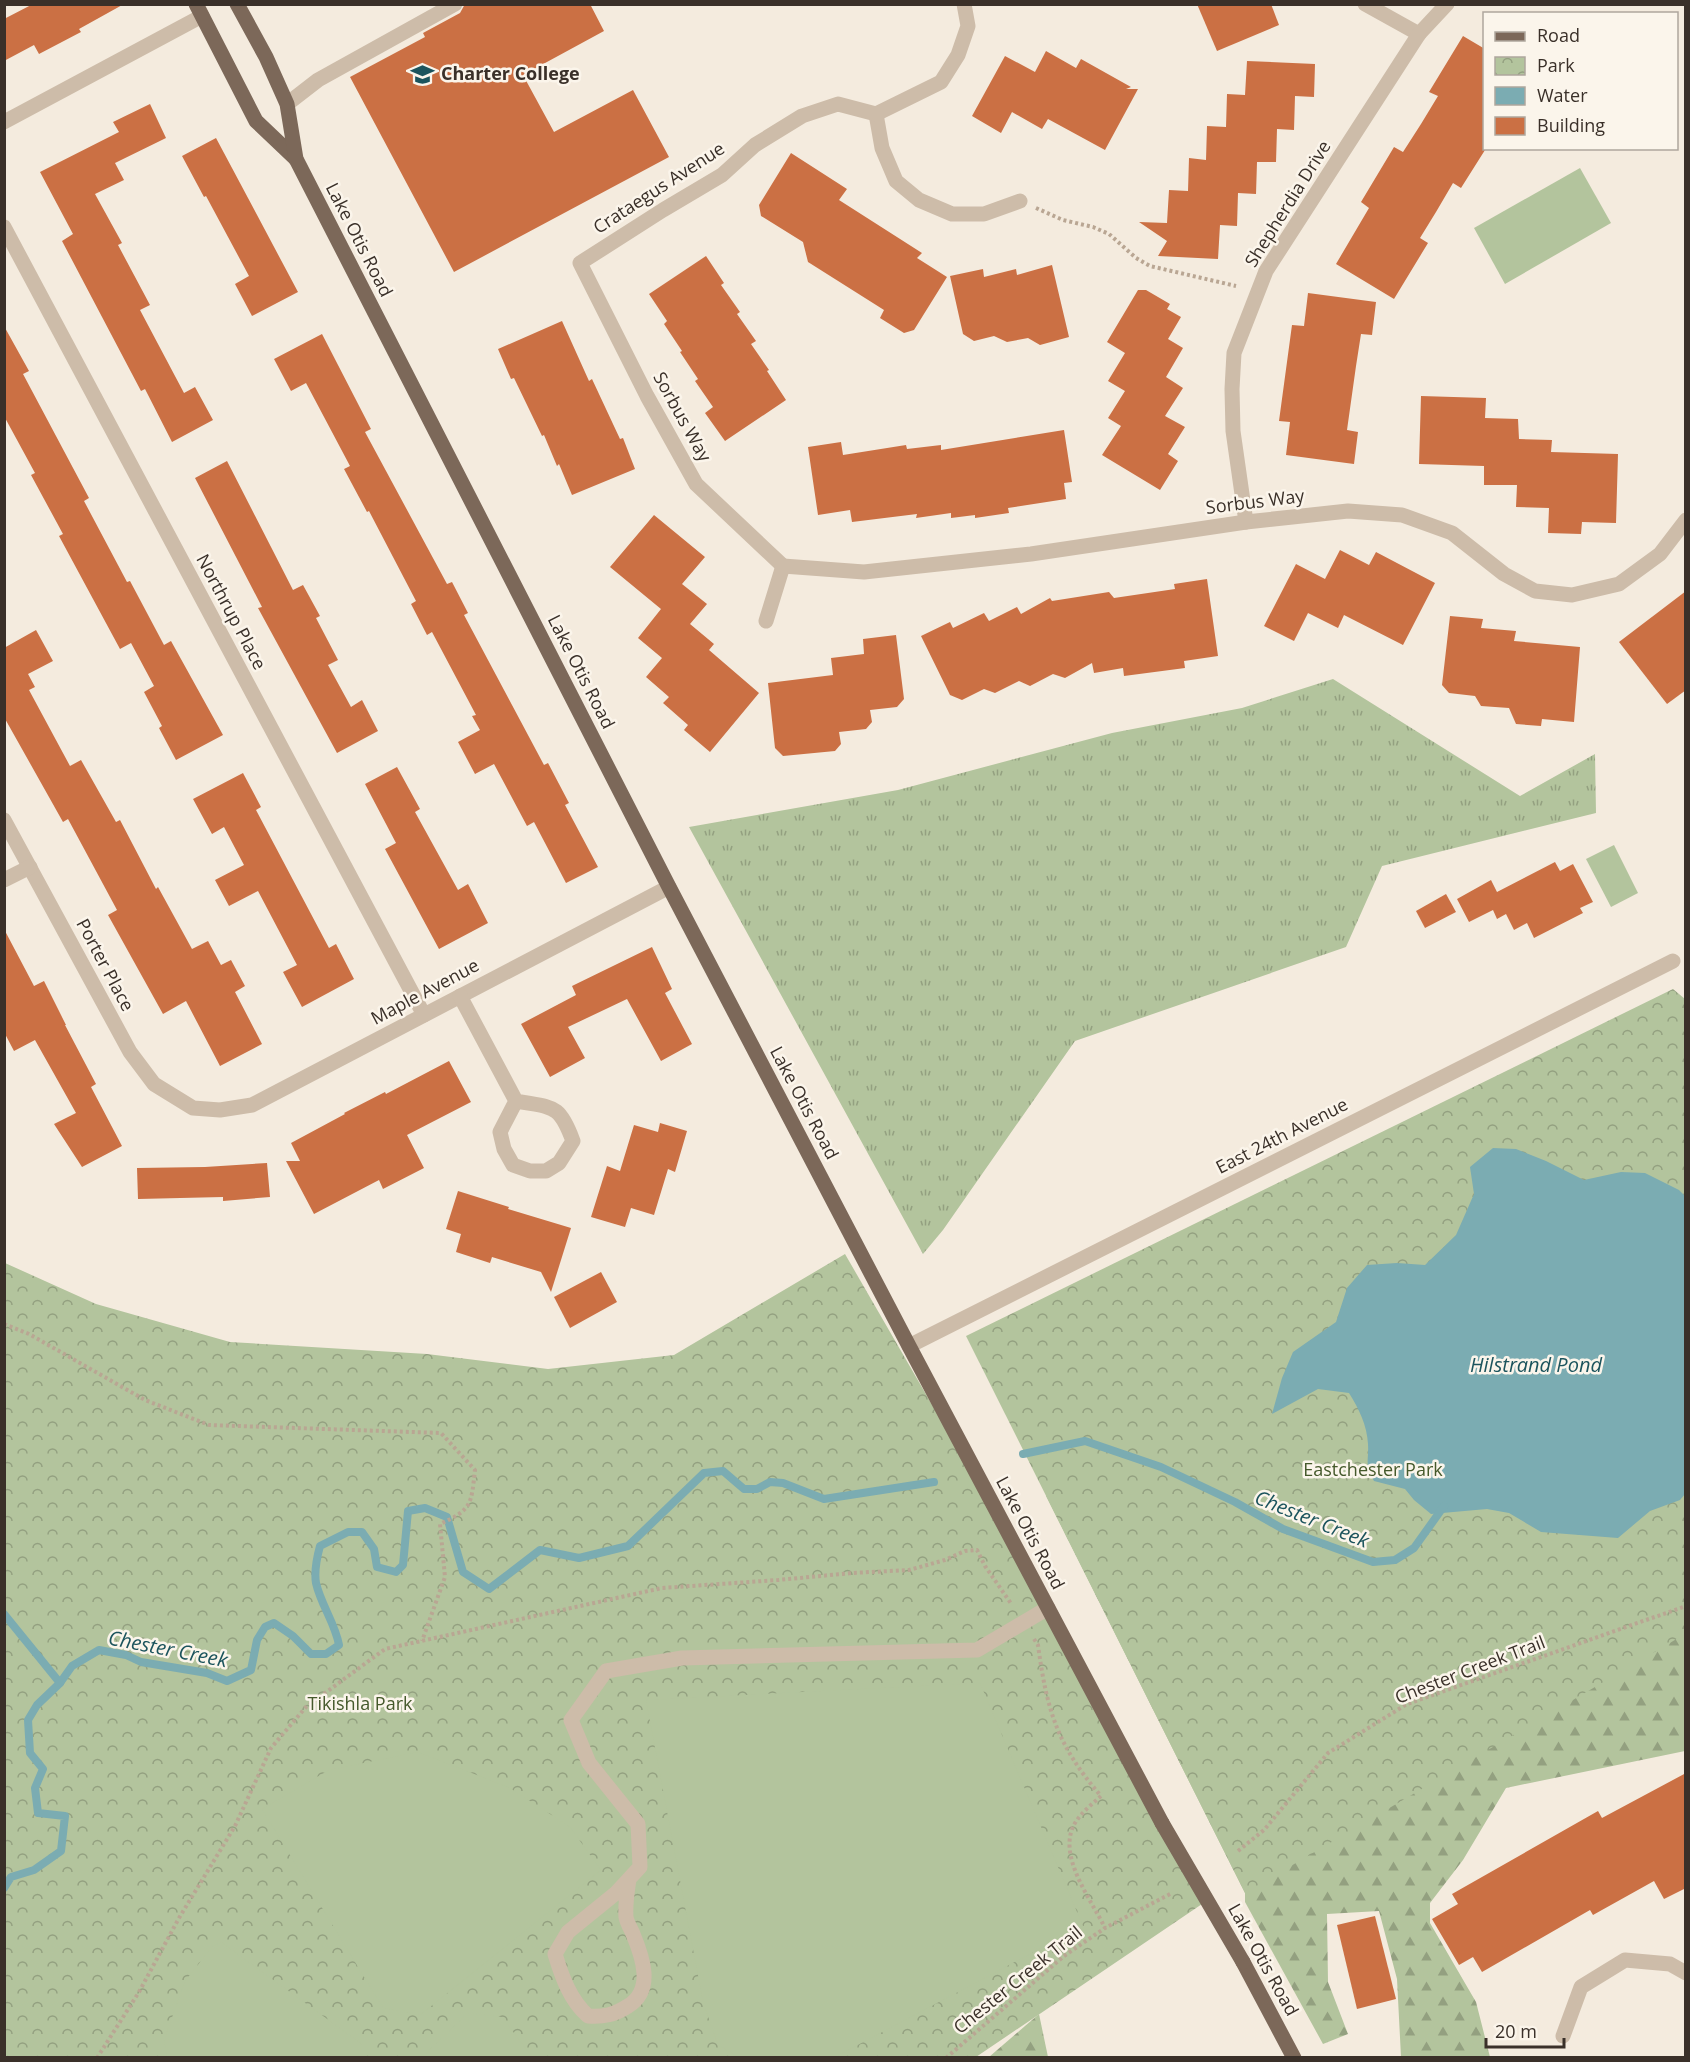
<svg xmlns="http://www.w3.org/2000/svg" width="1690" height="2062" font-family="'Open Sans',sans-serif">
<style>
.grass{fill:url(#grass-tufts)}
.forest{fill:url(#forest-firs)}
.park{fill:url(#park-crowns)}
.pitch{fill:#b3c49d}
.water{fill:#7bacb2}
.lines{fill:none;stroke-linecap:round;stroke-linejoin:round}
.stream{stroke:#7bacb2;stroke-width:8}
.building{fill:#cb7044}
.path{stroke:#b9a693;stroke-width:4;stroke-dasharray:3 3;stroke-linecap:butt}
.minor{stroke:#cdbca9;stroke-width:15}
.major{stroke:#7c6859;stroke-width:15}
.major-bridge{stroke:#7c6859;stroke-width:15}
.labels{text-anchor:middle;stroke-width:5;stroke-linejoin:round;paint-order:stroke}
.poi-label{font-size:18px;font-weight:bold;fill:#3a3029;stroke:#fbf5eb;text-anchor:start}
.street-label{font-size:18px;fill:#3a3029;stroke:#fbf5eb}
.park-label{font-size:18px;fill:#45592b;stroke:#fbf5eb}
.water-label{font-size:20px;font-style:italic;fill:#1c545d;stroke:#fbf5eb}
</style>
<defs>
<pattern id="grass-tufts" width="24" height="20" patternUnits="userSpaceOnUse" patternTransform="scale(1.5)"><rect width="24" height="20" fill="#b3c49d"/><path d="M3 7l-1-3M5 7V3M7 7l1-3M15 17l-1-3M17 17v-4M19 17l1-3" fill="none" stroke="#93a080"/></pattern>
<pattern id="forest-firs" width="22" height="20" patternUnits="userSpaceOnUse" patternTransform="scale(1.5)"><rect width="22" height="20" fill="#b3c49d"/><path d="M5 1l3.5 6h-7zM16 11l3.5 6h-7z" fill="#93a080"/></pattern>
<pattern id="park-crowns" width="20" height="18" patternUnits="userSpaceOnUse" patternTransform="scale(1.5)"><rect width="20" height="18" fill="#b3c49d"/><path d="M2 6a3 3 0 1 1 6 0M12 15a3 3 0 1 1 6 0" fill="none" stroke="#93a080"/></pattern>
</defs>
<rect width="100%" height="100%" fill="#f4ebde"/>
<polygon class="grass" points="1333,679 1520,796 1595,754 1596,813 1382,866 1346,947 1075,1041 943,1230 923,1254 689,827 898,790 1112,733 1242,708"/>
<g class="forest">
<polygon points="1052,1463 1685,1494 1685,1751 1506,1788 1463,1860 1430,1903 1430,1923 1476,2002 1490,2057 1401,2057 1397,1979 1379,1911 1327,1914 1328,1982 1348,2034 1323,2044 1245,1902 1245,1893 1046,1496"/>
<polygon points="1039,2014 1048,2057 989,2057"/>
</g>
<g class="park">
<polygon points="1673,989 1685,999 1685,1634 1245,1893 966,1336"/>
<polygon points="845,1254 983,1493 1205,1902 976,2057 5,2058 5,1263 96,1304 230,1342 427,1354 548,1369 674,1355"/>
</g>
<g class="pitch">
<polygon points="1580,168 1611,223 1505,284 1474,228"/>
<polygon points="1614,845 1638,893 1611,907 1586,859"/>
<polygon points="980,1683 1083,1926 835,2057 739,2057 718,2045 703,2002 646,1700"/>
<polygon points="418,1752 510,1788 570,1827 601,1870 420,2015 383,2008 262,1809 329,1770"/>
<polygon points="221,1942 363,2045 363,2057 167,2057 164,2040 185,1981 212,1947"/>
<polygon points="468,2013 502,2017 532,2057 422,2057"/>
</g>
<path class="water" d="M 1493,1148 L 1516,1149 L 1546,1161 L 1584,1180 L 1621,1172 L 1645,1173 L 1679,1190 L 1685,1196 L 1685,1494 L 1680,1500 L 1650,1511 L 1618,1538 L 1541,1532 L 1509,1513 L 1487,1509 L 1431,1514 L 1414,1500 L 1405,1489 L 1374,1481 C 1364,1462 1369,1463 1368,1444 C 1367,1425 1359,1409 1349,1393 L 1318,1389 L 1272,1414 L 1282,1378 L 1293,1352 L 1336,1322 L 1347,1288 L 1367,1265 L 1397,1263 L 1425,1265 L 1456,1235 L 1474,1194 L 1470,1167 Z"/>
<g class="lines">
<g class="stream">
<polyline points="1023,1454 1085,1441 1161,1467 1235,1502 1283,1529 1373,1562 1395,1560 1414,1548 1444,1506"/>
<polyline points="4,1614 60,1683"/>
<path d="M 4,1888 L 11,1877 L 34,1870 L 61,1851 L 65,1816 L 38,1813 L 35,1788 L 43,1769 L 30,1753 L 28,1720 L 37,1705 L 60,1683 L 72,1666 L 99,1650 L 126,1655 L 141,1662 L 207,1673 L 227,1681 L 251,1670 L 257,1640 L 265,1627 L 274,1623 L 293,1636 L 311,1654 L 326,1654 L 339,1645 C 335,1623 321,1605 316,1583 C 314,1571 317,1557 320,1546 L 348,1532 L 362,1532 L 374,1549 L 377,1567 L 396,1572 L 403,1565 L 408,1511 L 425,1508 L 447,1517 L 463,1572 L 489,1589 L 540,1550 L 579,1558 L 628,1546 L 704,1473 L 723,1471 L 744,1489 L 757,1489 L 770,1482 L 783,1483 L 824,1499 L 934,1482"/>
</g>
</g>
<g class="building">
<polygon points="33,4 124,4 79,29 81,32 39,54 34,45 4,61 4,19"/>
<polygon points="465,4 590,4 604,31 523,75 554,132 633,90 669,157 454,272 350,77 425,37 423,33 460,13"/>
<polygon points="1197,4 1271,4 1279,25 1217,51"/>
<polygon points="1463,36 1485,49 1485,150 1461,188 1453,183 1436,212 1420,238 1428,243 1394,299 1336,264 1369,208 1361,202 1394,147 1403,152 1421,124 1438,96 1429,92"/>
<polygon points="1046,51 1076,68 1081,59 1131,87 1126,89 1138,89 1105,150 1048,119 1042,129 1012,112 1001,133 972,116 1005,56 1035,72"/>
<polygon points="1247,61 1315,64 1314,97 1295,96 1294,130 1277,129 1276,162 1257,162 1256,194 1238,193 1237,226 1220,225 1218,259 1158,256 1167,241 1139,222 1167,223 1169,190 1188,191 1189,158 1206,160 1207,126 1226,127 1227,94 1245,95"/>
<polygon points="150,104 166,138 115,163 124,180 95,194 122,243 118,245 150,305 140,310 184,393 195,387 213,420 172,442 145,389 141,391 62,241 73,234 40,172 119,132 113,122"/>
<polygon points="216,138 298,292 252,316 235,284 249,276 206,196 204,197 182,156"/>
<polygon points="791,153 847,189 839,200 922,253 917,258 947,277 914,330 904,333 880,318 884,310 808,262 803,242 761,216 759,205"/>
<polygon points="706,256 724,283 721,285 740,312 737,314 756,341 751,344 769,370 767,371 786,400 725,441 705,413 713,407 695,381 698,379 680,352 682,351 664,324 667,321 649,294"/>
<polygon points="1052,265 1069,337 1040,345 1028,338 1007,342 994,336 974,341 963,334 950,276 983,269 984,277 1016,269 1017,275"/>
<polygon points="1138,290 1146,290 1170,304 1167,309 1181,317 1168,339 1183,348 1166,377 1183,388 1165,416 1185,427 1168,454 1178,461 1160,490 1102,455 1121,426 1108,418 1125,391 1108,381 1125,353 1107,342"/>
<polygon points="1308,293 1376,302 1372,335 1361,334 1356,366 1347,430 1358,432 1354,464 1286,455 1290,422 1279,421 1292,325 1304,326"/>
<polygon points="562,321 589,381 592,379 620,439 623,438 635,469 572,495 559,464 557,466 544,435 542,436 514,378 511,379 498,349"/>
<polygon points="4,326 29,371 23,374 89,498 84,501 127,582 130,581 164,645 171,641 223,735 176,760 159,728 162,726 144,692 154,686 131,643 120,649 59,536 63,534 31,475 35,473 4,416"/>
<polygon points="322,334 371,429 365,432 447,584 452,582 468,613 464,615 544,765 548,763 569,803 565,805 598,867 566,883 534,822 527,826 494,764 475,774 458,742 480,730 472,716 476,715 432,632 427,635 411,604 416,601 369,511 367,512 344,469 350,466 306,383 291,391 274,359"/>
<polygon points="1421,396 1486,398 1485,418 1518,419 1519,439 1552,440 1551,452 1618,454 1616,523 1582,522 1581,534 1548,533 1549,508 1516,507 1517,485 1484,485 1484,466 1419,464"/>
<polygon points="1064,430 1072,482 1064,483 1066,499 1008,508 1009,513 975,518 975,515 951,518 951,513 916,518 917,514 852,522 850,510 818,515 808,447 841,442 843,455 906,445 907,449 941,445 941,450"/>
<polygon points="227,461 293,590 303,585 320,616 316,618 338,660 328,665 351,707 362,700 378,731 337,753 258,608 262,607 195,478"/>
<polygon points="654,515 705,557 682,584 707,604 690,624 714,644 709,650 759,693 710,752 684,730 688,725 663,703 669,697 646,677 662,658 638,638 661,609 610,567"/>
<polygon points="1340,550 1369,565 1376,552 1435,583 1403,645 1344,615 1338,628 1308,613 1294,641 1264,626 1296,564 1325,579"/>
<polygon points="1207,579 1218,656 1184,661 1185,668 1124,676 1123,668 1094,673 1092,663 1065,678 1053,674 1030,686 1019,681 995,693 984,689 962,700 950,695 921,636 950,622 953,628 984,613 989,621 1017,607 1021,614 1050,598 1052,601 1109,592 1114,598 1175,589 1174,584"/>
<polygon points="1686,591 1686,690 1667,704 1619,642"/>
<polygon points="1450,616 1483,619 1481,628 1516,631 1514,641 1580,647 1574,722 1542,719 1541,726 1516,724 1509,708 1481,706 1475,696 1449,693 1442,685"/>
<polygon points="36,630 53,661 28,674 35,687 29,690 70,766 81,760 116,822 120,820 156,889 158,887 192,949 208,941 221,965 231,960 245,986 235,992 262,1044 220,1066 186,1001 163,1014 108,915 117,910 68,819 63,822 4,717 4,648"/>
<polygon points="896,635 904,699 897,707 870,710 872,722 866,729 839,732 841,744 835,751 783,756 775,748 768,683 833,675 831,658 864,654 863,639"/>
<polygon points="397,767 420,809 415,812 458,890 468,884 488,923 439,949 385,849 396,843 365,784"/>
<polygon points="243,773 261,807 256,810 329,948 336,944 354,979 302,1007 283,972 297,965 258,891 229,906 215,880 244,865 224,827 212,834 193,799"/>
<polygon points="1555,862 1560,871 1573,864 1593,902 1580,908 1583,913 1534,938 1527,923 1514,930 1506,914 1497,919 1493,910 1469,922 1457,899 1491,880 1497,892"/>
<polygon points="1446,894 1456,912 1425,928 1416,911"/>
<polygon points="4,929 34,986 44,981 66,1025 65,1025 96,1084 91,1087 122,1146 82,1167 54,1124 76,1113 35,1040 14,1051 4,1032"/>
<polygon points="652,947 672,989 665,993 692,1044 661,1061 627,999 568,1027 585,1058 550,1077 521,1024 576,995 572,986"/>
<polygon points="449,1061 471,1102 407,1135 424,1168 383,1189 379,1180 314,1214 286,1161 300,1161 291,1143 345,1114 344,1113 385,1092 386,1094"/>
<polygon points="660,1123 687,1131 675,1172 668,1169 654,1215 631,1208 625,1227 591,1217 607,1166 620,1171 634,1125 658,1132"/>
<polygon points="267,1163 270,1197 223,1201 223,1197 138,1199 137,1168 205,1167"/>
<polygon points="458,1191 509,1207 508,1209 571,1228 551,1292 541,1272 492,1257 490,1263 456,1252 461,1234 446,1229"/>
<polygon points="601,1272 617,1302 570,1328 554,1297"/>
<polygon points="1686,1773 1686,1888 1664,1899 1654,1881 1593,1915 1590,1910 1482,1972 1473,1957 1459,1965 1432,1919 1458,1904 1452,1894 1598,1811 1602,1818"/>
<polygon points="1375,1916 1396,1999 1357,2009 1337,1925"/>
</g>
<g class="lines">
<g class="path">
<polyline points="1036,208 1063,220 1093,227 1109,234 1136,258 1150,266 1236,286"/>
<path d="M 4,1324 L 29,1334 L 145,1400 L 209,1425 L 441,1433 L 475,1470 C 471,1504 473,1509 440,1524 L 445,1577 L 422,1641"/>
<path d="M 1034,1639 L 1038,1645 C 1047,1711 1057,1745 1101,1796 C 1092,1804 1081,1813 1075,1823 C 1056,1855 1091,1899 1105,1928"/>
<polyline points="1238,1851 1264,1830 1328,1753 1407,1704 1686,1606"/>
<polyline points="97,2058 139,1992 179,1918 235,1826 271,1748 306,1707 385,1649 662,1588 778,1580 852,1573 909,1570 945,1560 965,1551 977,1550 985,1566 1012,1605"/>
<polyline points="946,2058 1064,1956 1105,1928 1172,1893"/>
</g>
<g class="minor">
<polyline points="1365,4 1419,34"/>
<polyline points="287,104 318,80 455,4"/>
<polyline points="876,114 882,148 896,181 919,200 952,214 984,214 1020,201"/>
<polyline points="4,122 202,16"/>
<polyline points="4,227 424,1015"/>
<polyline points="1246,522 1233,431 1232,389 1234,353 1266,271 1419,34 1447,4"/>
<polyline points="783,566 696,484 647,396 580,263 663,210 722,175 755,145 802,116 838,104 876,114 941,82 958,55 968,26 964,4"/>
<polyline points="766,621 783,566 864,572 1031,554 1246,522 1348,511 1402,515 1452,533 1504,574 1535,591 1572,595 1619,584 1660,554 1686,520"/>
<polyline points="4,820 130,1052 154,1084 193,1108 220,1110 252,1105 669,887"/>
<polyline points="4,880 30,867"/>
<path d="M 460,996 L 516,1101 L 500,1132 L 504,1149 L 513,1165 L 530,1171 L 546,1171 L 559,1163 L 573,1141 C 559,1103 553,1108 516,1101"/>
<polyline points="909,1346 1673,961"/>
<path d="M 629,1879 C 627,1892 625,1905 626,1917 C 627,1923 631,1929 633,1934 C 643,1958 654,1990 628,2006 C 614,2015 604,2017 588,2016 C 570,2000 562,1977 555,1954 L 568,1932 L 616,1893 L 640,1867 L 638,1824 L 589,1763 L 571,1720 L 606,1671 L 682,1658 L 977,1650 L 1048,1608"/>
<polyline points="1563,2036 1581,1987 1625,1960 1670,1964 1686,1973"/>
</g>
<g class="major">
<polyline points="196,4 256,121 296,159"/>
<polyline points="237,4 266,57 287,104 296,159 669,887 909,1346 1162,1823"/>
<polyline points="1243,1962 1294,2058"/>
</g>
<polyline class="major-bridge" points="1162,1823 1243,1962"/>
</g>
<defs>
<symbol id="university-bare" viewBox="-9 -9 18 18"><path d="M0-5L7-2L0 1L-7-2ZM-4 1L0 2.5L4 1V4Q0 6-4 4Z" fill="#1c545d" stroke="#fbf5eb" stroke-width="2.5" paint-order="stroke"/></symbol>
</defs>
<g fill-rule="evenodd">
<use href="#university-bare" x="406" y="58" width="33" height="33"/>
</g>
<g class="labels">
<g class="poi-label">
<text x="441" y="80">Charter College</text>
</g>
<g class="street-label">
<text transform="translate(659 188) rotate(-33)" y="6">Crataegus Avenue</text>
<text transform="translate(1288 204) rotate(-58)" y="6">Shepherdia Drive</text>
<text transform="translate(359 240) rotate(63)" y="6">Lake Otis Road</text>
<text transform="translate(682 417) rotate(61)" y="6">Sorbus Way</text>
<text transform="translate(1255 502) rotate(-7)" y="6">Sorbus Way</text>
<text transform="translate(231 612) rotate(62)" y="6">Northrup Place</text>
<text transform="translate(581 672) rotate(63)" y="6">Lake Otis Road</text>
<text transform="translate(105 965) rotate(62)" y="6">Porter Place</text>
<text transform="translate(425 992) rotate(-28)" y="6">Maple Avenue</text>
<text transform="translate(804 1103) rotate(62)" y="6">Lake Otis Road</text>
<text transform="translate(1282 1136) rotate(-27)" y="6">East 24th Avenue</text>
<text transform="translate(1030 1533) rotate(62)" y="6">Lake Otis Road</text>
<text transform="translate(1470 1670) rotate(-21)" y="6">Chester Creek Trail</text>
<text transform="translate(1263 1960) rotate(61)" y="6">Lake Otis Road</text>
<text transform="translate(1018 1980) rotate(-39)" y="6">Chester Creek Trail</text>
</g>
<g class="park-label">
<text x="1373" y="1476">Eastchester Park</text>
<text x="360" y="1710">Tikishla Park</text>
</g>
<g class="water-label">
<text x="1536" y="1372">Hilstrand Pond</text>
<text transform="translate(1312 1519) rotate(22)" y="7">Chester Creek</text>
<text transform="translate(168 1649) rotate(11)" y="7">Chester Creek</text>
</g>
</g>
<rect width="1690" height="2062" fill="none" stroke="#3a3029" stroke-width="12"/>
<rect x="1483" y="12" width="195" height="138" fill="#fbf5eb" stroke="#aea69d" stroke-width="1.5"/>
<rect x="1495" y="32" width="30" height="9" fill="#7c6859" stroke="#aea69d" stroke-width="1.5"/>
<text x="1537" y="42" font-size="18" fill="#3a3029">Road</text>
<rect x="1495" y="57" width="30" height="18" fill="url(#park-crowns)" stroke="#aea69d" stroke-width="1.5"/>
<text x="1537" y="72" font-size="18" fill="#3a3029">Park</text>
<rect x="1495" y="87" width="30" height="18" fill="#7bacb2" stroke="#aea69d" stroke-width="1.5"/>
<text x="1537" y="102" font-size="18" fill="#3a3029">Water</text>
<rect x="1495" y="117" width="30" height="18" fill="#cb7044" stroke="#aea69d" stroke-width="1.5"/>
<text x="1537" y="132" font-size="18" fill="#3a3029">Building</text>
<path d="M1486 2038v9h78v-9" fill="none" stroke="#3a3029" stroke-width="3"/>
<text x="1495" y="2038" font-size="18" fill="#3a3029" stroke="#fbf5eb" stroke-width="4.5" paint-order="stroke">20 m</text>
</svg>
